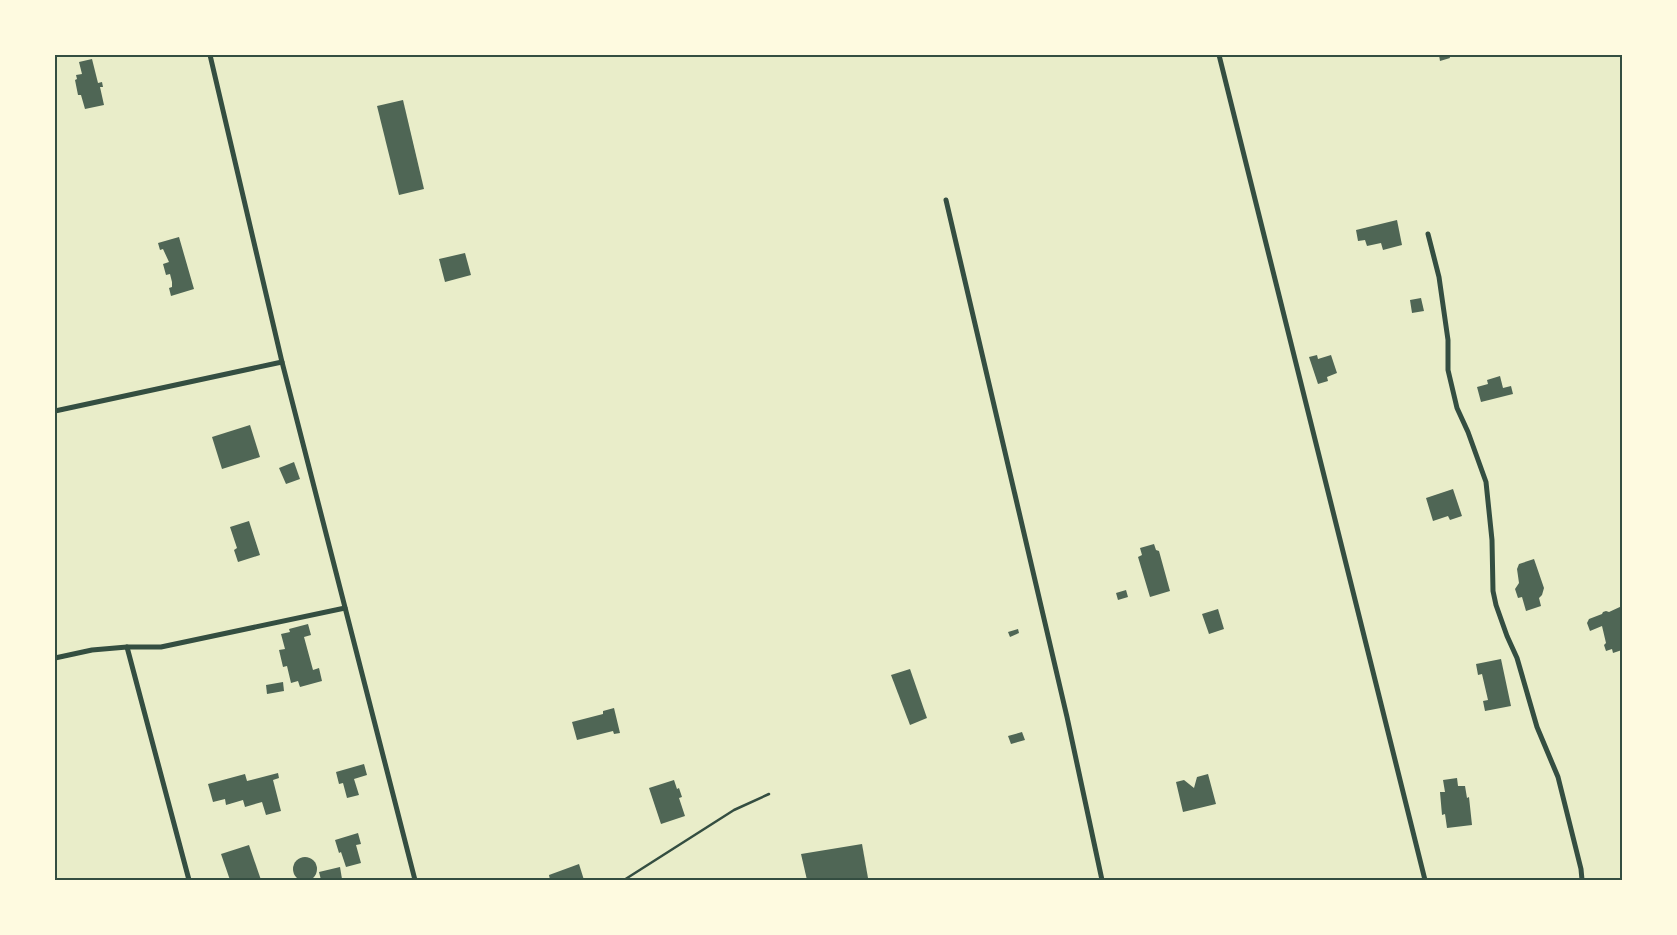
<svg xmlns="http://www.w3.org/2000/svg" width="1677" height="935" font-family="Helvetica,sans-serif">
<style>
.building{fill:#4f6655}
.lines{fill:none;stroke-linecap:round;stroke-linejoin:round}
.path{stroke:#344e41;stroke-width:2.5}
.minor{stroke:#344e41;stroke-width:5}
.neatline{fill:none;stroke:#344e41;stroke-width:2}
</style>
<rect width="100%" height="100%" fill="#e9edc9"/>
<g class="building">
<polygon points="1439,55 1449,55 1450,58 1440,61"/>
<polygon points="92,59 98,83 102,82 103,87 100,87 104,105 85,109 81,95 78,95 75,80 77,79 76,75 82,74 79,62"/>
<polygon points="403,100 424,189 399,195 377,106"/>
<polygon points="1397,220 1402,245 1383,250 1381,243 1367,246 1365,240 1358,241 1356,230"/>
<polygon points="179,237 194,289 171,296 169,288 172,287 172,282 170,274 166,275 163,264 169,262 163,249 160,250 158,243"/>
<polygon points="465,253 471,275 445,282 439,259"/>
<polygon points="1421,298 1424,311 1412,313 1410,300"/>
<polygon points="1317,355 1318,359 1331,355 1337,373 1327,377 1328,381 1318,384 1309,357"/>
<polygon points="1500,376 1503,388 1511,386 1513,394 1481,402 1477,387 1488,384 1487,380"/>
<polygon points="250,425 260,457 222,469 212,437"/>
<polygon points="294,462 300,479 286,484 279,468"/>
<polygon points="1453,489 1462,516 1450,520 1448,516 1433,521 1426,498"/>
<polygon points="249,521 260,555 238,562 234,550 237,548 230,527"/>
<polygon points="1154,544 1156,550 1159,551 1170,591 1150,597 1138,557 1142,555 1140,548"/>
<polygon points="1534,559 1544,588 1542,595 1539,598 1541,606 1526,611 1522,597 1518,598 1515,589 1519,583 1517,569 1519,564"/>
<polygon points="1126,590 1128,597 1118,600 1116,593"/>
<polygon points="1622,606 1622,650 1613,653 1612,649 1606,651 1604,645 1606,643 1602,626 1590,631 1587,623 1589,619 1602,614 1603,612 1606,611 1609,612"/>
<polygon points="1218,609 1224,629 1209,634 1202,614"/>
<polygon points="308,624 311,635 304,637 313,670 319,668 322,681 300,687 298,681 291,683 287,666 283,667 279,650 285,649 281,634 290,632 289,629"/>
<polygon points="1018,629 1019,633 1010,637 1008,632"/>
<polygon points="1501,659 1511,706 1485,711 1483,701 1488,700 1482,674 1478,675 1476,664"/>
<polygon points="910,669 927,718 910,725 891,675"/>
<polygon points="283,682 284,691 267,694 266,685"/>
<polygon points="614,708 620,733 614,734 613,731 577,740 572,722 603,714 603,711"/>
<polygon points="1022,732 1025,740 1011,744 1008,736"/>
<polygon points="364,764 367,775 354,779 359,795 347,798 343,783 339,784 336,772"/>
<polygon points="278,773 279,778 273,780 281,811 266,815 262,802 245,807 243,800 226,805 225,799 213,802 208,784 245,774 247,781"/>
<polygon points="1208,774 1216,804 1183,812 1176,782 1184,780 1194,788 1197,777"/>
<polygon points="1457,778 1458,786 1465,786 1467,798 1469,797 1472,825 1447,828 1445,814 1442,815 1440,792 1445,792 1443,780"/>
<polygon points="674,780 677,789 679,788 682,797 679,798 685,816 661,824 649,788"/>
<polygon points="358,833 361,844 356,845 361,863 346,867 341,852 339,853 335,840"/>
<polygon points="862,844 868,878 855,880 807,880 801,854"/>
<polygon points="249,845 261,880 230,880 221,854"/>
<circle cx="305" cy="869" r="12"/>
<polygon points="579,864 584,880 550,880 549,875"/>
<polygon points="340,867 342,879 321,880 319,872"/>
</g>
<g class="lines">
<polyline class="path" points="624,880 734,810 769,794"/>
<g class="minor">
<polyline points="210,55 282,362 415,880"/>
<polyline points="1219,55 1425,880"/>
<polyline points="946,200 1067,717 1102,880"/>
<polyline points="1428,234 1439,277 1448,340 1448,370 1457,408 1468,432 1486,482 1492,540 1493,591 1496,605 1507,636 1517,658 1537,727 1558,777 1581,869 1582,880"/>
<polyline points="55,411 282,362"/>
<polyline points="127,647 189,880"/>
<polyline points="55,658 92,650 127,647 161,647 345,608"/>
</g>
</g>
<rect width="1677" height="935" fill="none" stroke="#fefae0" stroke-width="112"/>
<rect x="56" y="56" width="1565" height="823" class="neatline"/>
</svg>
